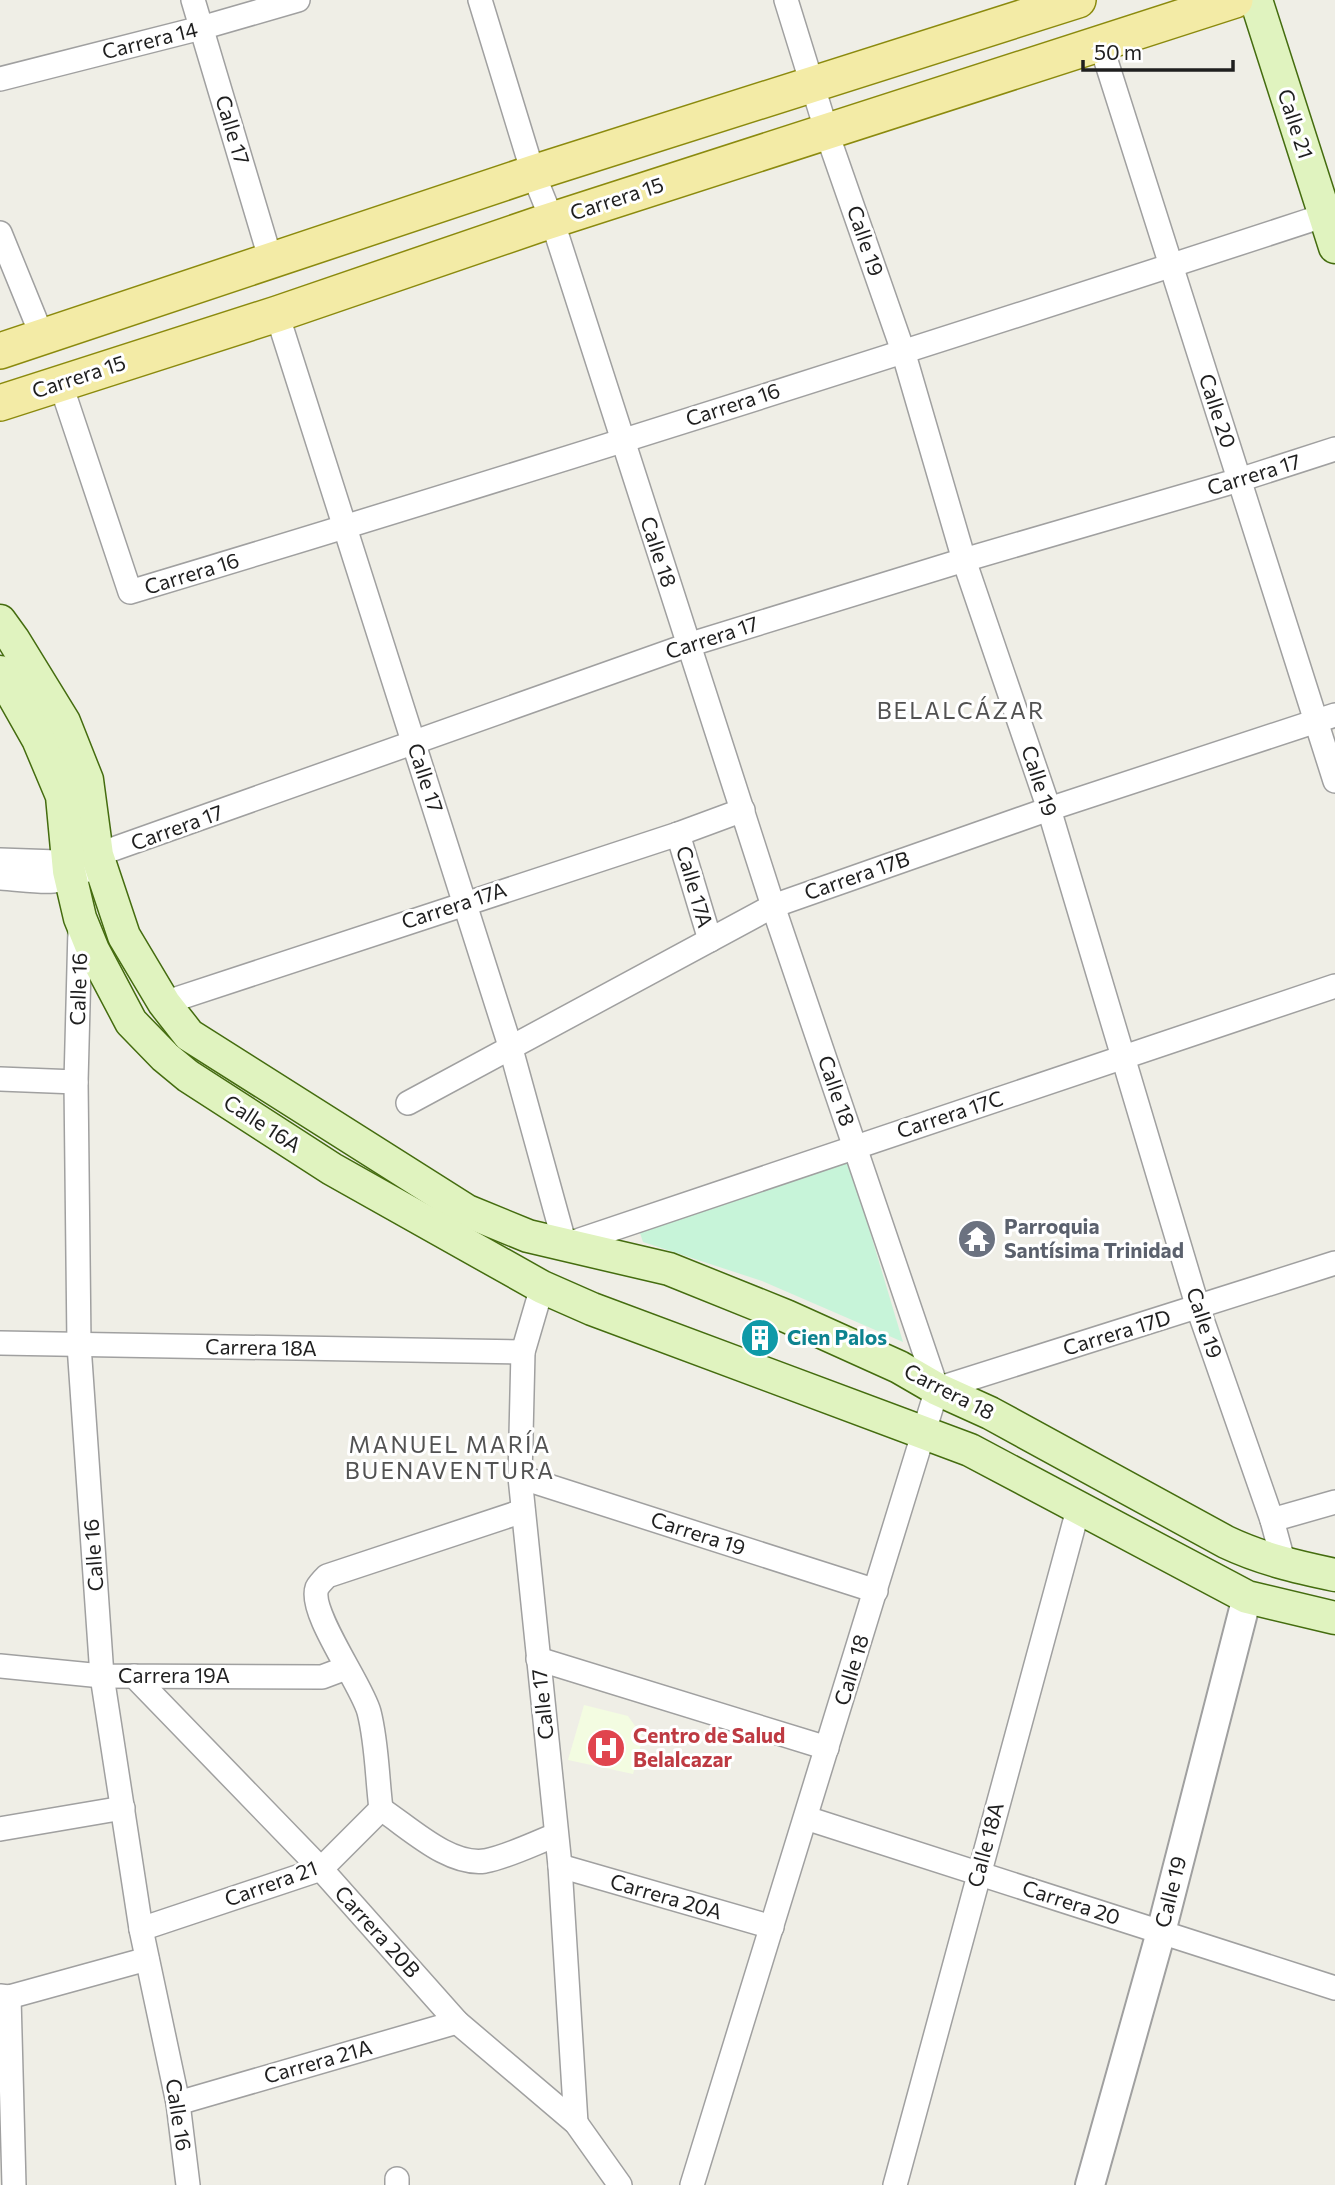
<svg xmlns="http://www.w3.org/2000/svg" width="1335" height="2185" font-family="Commissioner,sans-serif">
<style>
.education{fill:#f3fce1}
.park{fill:#c7f4d9}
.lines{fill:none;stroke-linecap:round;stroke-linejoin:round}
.minor-casing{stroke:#a0a0a0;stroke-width:26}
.tertiary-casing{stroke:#a0a0a0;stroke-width:32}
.secondary-casing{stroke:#446c0f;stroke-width:35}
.primary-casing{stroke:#8b8a0e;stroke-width:38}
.minor{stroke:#fff;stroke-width:23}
.tertiary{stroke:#fff;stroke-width:28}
.secondary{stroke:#e0f3bf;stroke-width:32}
.primary{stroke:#f3eba6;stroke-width:35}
.labels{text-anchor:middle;stroke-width:6;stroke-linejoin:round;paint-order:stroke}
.street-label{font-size:21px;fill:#1f1f1f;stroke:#fff}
.worship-label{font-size:21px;font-weight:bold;fill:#5b616d;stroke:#fff;text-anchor:start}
.culture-label{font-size:21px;font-weight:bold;fill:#0d838f;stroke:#fff;text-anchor:start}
.health-label{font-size:21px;font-weight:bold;fill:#be3a42;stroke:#fff;text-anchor:start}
.neighbourhood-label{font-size:23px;letter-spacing:2px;fill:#525252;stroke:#fff}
</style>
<rect width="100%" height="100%" fill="#efeee6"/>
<polygon class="education" points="584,1705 628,1716 643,1737 633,1774 568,1760"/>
<polygon class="park" points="847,1155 903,1342 762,1281 643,1242 638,1227"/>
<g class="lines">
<defs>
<g id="minor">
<polyline points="193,0 271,261"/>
<polyline points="480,0 533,173 552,220 773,906 937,1389 692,2185"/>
<polyline points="786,0 830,142 903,351 964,560 1049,809 1198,1308 1272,1520 1284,1564"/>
<polyline points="1100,42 1335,781"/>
<polyline points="0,79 201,28 298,0"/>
<polyline points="0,233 42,336"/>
<polyline points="277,314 511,1049 565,1245 1335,986"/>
<path d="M 60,382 L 130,592 C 533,471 935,343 1335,212"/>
<polyline points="678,834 710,940"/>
<polyline points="0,860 57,862 88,858 688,645 964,560 1239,480 1335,449"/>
<path d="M 0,878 C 26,879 62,888 84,871"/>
<polyline points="80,929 76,1082 79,1345 102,1676 141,1929 178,2103 188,2185"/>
<polyline points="164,1003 678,834 743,810"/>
<polyline points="0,1079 76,1082"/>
<polyline points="408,1103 773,906 1049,809 1335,715"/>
<polyline points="542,1287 523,1352 520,1477 560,1866 576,2123"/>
<polyline points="0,1343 523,1352"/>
<polyline points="937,1389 1335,1263"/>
<polyline points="520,1477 876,1591"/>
<polyline points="1272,1520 1335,1502"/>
<polyline points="538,1659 827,1748"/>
<polyline points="0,1666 102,1676 322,1677 346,1668"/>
<polyline points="134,1676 321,1869 457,2022 576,2123 620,2185"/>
<path d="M 381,1809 C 377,1777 377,1743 369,1712 C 362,1685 308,1612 317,1588 C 319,1584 324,1579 327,1576 L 523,1511"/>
<path d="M 381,1809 C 410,1828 449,1866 485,1861 C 507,1857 535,1843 556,1835"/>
<polyline points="806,1818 1335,1988"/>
<polyline points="0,1829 123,1808"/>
<polyline points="560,1866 772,1927"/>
<polyline points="141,1929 321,1869 381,1809"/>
<polyline points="0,1996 9,1997 147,1959"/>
<polyline points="9,1997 14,2185"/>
<polyline points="178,2103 457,2022"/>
<polyline points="397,2185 397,2179"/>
<polyline points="895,2185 1079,1506"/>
</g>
<polyline id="tertiary" points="1090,2185 1161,1932 1247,1597"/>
<g id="secondary">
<polyline points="1256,0 1335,247"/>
<path d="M 0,621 L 13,639 L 64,722 L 87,780 L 97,855 L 124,936 L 164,1003 L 189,1035 L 467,1211 L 528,1236 L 669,1269 L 786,1316 L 899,1367 L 937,1389 L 990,1413 L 1226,1542 C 1262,1559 1297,1567 1335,1575"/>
<polyline points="0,672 38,739 62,796 69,871 80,918 93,950 131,1022 165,1057 188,1076 332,1169 542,1287 592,1309 970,1450 1247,1597 1335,1618"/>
</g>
<g id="primary">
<polyline points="0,351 533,173 1078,0"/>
<polyline points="0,403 277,314 537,225 1235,0"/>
</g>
</defs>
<use href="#minor" class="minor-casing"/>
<use href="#tertiary" class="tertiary-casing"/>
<use href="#secondary" class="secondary-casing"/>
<use href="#primary" class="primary-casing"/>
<use href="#minor" class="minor"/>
<use href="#tertiary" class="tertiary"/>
<use href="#secondary" class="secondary"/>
<use href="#primary" class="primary"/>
</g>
<defs>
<symbol id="temple-disc" viewBox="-11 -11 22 22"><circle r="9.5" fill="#6b7280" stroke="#fff"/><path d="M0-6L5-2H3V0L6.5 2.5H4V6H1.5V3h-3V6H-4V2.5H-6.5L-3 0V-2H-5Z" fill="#fff"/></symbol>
<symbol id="building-disc" viewBox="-11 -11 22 22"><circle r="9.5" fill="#0f9aa8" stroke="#fff"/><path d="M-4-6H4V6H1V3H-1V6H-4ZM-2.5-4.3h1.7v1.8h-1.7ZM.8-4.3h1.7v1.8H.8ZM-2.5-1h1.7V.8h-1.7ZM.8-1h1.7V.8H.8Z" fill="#fff"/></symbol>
<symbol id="hospital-disc" viewBox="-11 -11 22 22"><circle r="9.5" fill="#e0444e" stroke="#fff"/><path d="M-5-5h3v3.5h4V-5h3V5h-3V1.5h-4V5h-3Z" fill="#fff"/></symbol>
</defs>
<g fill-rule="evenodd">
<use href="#temple-disc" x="955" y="1217" width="44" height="44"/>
<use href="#building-disc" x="738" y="1316" width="44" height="44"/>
<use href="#hospital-disc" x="584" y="1726" width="44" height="44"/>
</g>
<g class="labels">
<g class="street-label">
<text transform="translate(150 41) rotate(-14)" y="7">Carrera 14</text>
<text transform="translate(1295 124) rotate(72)" y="7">Calle 21</text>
<text transform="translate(232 130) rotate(73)" y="7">Calle 17</text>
<text transform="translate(617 199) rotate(-18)" y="7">Carrera 15</text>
<text transform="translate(865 241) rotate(71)" y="7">Calle 19</text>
<text transform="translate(79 377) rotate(-18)" y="7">Carrera 15</text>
<text transform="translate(733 405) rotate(-18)" y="7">Carrera 16</text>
<text transform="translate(1217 411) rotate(72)" y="7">Calle 20</text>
<text transform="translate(1254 475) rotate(-17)" y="7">Carrera 17</text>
<text transform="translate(658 552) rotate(72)" y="7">Calle 18</text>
<text transform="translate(192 574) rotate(-17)" y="7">Carrera 16</text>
<text transform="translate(712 638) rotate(-18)" y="7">Carrera 17</text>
<text transform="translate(425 778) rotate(72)" y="7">Calle 17</text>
<text transform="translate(1039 781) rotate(72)" y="7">Calle 19</text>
<text transform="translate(177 828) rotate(-20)" y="7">Carrera 17</text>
<text transform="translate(857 876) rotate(-19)" y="7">Carrera 17B</text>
<text transform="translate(694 887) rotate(74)" y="7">Calle 17A</text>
<text transform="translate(454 906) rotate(-18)" y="7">Carrera 17A</text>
<text transform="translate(79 989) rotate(-88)" y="7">Calle 16</text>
<text transform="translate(836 1091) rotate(71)" y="7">Calle 18</text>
<text transform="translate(950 1115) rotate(-18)" y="7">Carrera 17C</text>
<text transform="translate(262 1124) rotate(33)" y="7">Calle 16A</text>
<text transform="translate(1204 1323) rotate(72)" y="7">Calle 19</text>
<text transform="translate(1117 1333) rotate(-17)" y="7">Carrera 17D</text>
<text transform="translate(261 1348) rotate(1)" y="7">Carrera 18A</text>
<text transform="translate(949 1392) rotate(27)" y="7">Carrera 18</text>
<text transform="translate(698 1534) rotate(18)" y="7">Carrera 19</text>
<text transform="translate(94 1555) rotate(-94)" y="7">Calle 16</text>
<text transform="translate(852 1670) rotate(-73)" y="7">Calle 18</text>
<text x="174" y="1683">Carrera 19A</text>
<text transform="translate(543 1704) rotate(-96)" y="7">Calle 17</text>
<text transform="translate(986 1845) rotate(-75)" y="7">Calle 18A</text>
<text transform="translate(271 1884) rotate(-20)" y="7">Carrera 21</text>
<text transform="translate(1171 1892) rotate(-76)" y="7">Calle 19</text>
<text transform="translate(666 1897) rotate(16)" y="7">Carrera 20A</text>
<text transform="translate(1071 1903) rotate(18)" y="7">Carrera 20</text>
<text transform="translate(377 1932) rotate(48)" y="7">Carrera 20B</text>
<text transform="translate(318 2062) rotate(-16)" y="7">Carrera 21A</text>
<text transform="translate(178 2115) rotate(81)" y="7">Calle 16</text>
</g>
<g class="worship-label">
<text x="1004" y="1234">Parroquia<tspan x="1004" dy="24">Santísima Trinidad</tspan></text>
</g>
<g class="culture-label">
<text x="787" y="1345">Cien Palos</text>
</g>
<g class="health-label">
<text x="633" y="1743">Centro de Salud<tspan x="633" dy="24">Belalcazar</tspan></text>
</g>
<g class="neighbourhood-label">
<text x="961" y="719">BELALCÁZAR</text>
<text x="450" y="1453">MANUEL MARÍA<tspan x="450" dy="26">BUENAVENTURA</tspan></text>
</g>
</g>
<path d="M1083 60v10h150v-10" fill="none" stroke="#1f1f1f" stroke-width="3.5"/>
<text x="1094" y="60" font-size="21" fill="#1f1f1f" stroke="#ffffff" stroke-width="5" paint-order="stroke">50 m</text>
</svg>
